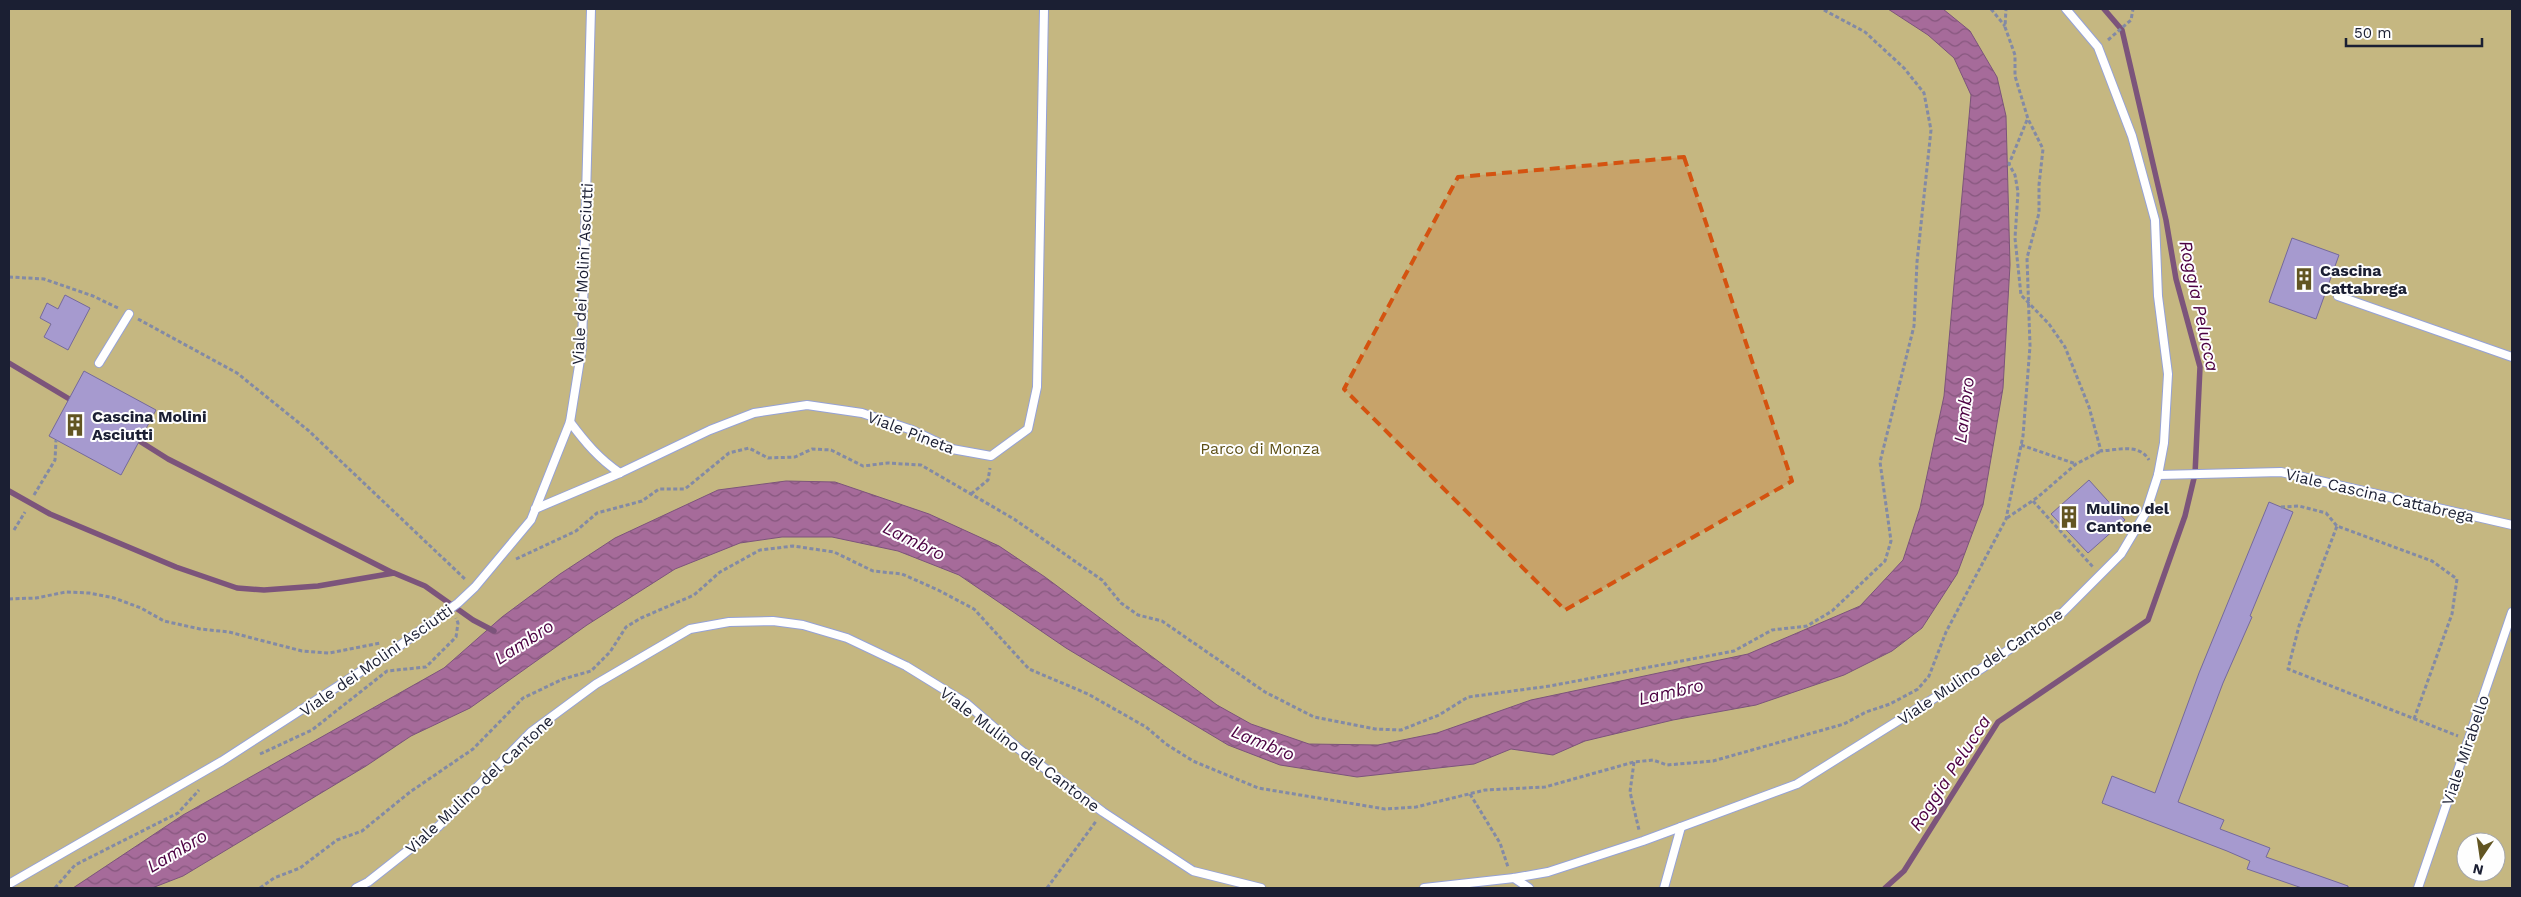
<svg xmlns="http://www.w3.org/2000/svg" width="2521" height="897" font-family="'Work Sans',sans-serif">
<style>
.park{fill:#c5b781;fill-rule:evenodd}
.water{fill:url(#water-waves);stroke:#7c547b}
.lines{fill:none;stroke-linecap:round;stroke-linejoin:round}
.stream{stroke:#7c547b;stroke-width:5.5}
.building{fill:#a69acf;stroke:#75699b}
.service-casing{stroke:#96a2d6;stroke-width:10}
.path{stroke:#838aa5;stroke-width:3;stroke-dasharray:4 2.5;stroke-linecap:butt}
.service{stroke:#fff;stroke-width:8}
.marked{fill:#d45310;fill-opacity:0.2;stroke:#d45310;stroke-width:4;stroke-dasharray:10 6;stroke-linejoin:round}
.labels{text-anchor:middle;stroke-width:4;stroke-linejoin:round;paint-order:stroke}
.poi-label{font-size:16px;font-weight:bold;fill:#1b1f33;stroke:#fefefe;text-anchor:start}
.street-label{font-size:16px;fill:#1b1f33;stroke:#fefefe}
.park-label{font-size:16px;fill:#5e5017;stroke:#fefefe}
.water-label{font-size:18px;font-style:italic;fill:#4c0042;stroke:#fefefe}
</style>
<defs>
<pattern id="water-waves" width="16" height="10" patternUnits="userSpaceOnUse" patternTransform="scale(1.25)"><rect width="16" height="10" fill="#a66b9a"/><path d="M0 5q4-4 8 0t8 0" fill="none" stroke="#86577e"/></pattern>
</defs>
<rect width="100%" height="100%" fill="#d3dbfd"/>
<path class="park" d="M 9,9 L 2512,9 L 2512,888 L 9,888 ZM 2466,842 L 2496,842 L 2496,872 L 2466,872 Z"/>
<polygon class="water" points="1888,9 1943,9 1970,31 1997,77 2006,116 2010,265 2003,388 1983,505 1957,574 1922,628 1892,651 1844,675 1756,705 1673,720 1585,741 1553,755 1511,749 1474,764 1357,777 1280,765 1228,745 1066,648 959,575 898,551 832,537 782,537 740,543 675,569 587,625 470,708 411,736 366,766 183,876 152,888 73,888 183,815 444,668 502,617 560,574 615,538 718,490 786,481 835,482 929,514 999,546 1045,577 1217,705 1251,724 1309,744 1378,745 1437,733 1531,700 1748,654 1860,606 1903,560 1920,508 1944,396 1971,95 1954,58 1928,35"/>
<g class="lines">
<g class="stream">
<polyline points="9,363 76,403"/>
<polyline points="133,437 168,459 393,573"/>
<polyline points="9,491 50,514 176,567 237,588 264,590 318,586 394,573 425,586 473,620 494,631"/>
<polyline points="1885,888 1904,871 1998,722 2148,620 2185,516 2195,474 2200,367 2176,279 2166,220 2122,30 2104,9"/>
</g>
</g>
<g class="building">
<polygon points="2292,238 2339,255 2316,319 2269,302"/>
<polygon points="65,295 90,308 68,350 44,337 51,324 40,318 47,303 58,309"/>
<polygon points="84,371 156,410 121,475 49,436"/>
<polygon points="2089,480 2125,520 2088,553 2051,514"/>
<polygon points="2269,502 2293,512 2250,616 2252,617 2223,683 2178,802 2224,820 2220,829 2270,848 2266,857 2348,886 2348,888 2302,888 2247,869 2250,861 2227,851 2102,803 2112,776 2155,793 2199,673"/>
</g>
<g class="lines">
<defs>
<g id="service">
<polyline points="2338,296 2512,357"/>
<polyline points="99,363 129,314"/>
<path d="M 570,422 C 585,442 599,459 620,473"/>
<polyline points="2158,475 2281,472 2512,525"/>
<polyline points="535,509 620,473 710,430 754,413 807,405 862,413 912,430 952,449 991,456 1028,429 1037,387 1044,9"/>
<polyline points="1514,878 1529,888"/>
<polyline points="9,884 222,761 391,652 458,603 475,587 531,520 570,422 582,347 591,9"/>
<polyline points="356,888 368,882 439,826 531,732 596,684 690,629 729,622 773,621 803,625 847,638 906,666 966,703 1019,749 1103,812 1193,871 1261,888"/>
<polyline points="1424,888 1514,878 1548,872 1643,841 1797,784 1984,667 2063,612 2121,554 2146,512 2158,475 2164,443 2168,374 2158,296 2155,220 2132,136 2098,47 2066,9"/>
<polyline points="1664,888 1681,827"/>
<polyline points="2418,888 2512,612"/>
</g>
</defs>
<use href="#service" class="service-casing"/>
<g class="path">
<polyline points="1991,9 2005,26"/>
<polyline points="2108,40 2131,20 2133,9"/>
<path d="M 2027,120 L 2009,164 L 2015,175 L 2018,192 L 2015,238 L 2021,295 L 2049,324 L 2065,347 L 2089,407 L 2101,451 C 2118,450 2139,443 2149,460"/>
<polyline points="9,277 44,279 93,296 120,309"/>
<polyline points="138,319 237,373 309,431 466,580"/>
<polyline points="2021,445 2076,464"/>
<polyline points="971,494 988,480 990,468"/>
<polyline points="34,495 55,460 56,440"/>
<polyline points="2033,501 2093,567"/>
<polyline points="2281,507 2299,506 2326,513 2337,526"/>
<polyline points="2007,518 2038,497 2076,464 2101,451"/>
<polyline points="14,530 25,512"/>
<polyline points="516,559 576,531 597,513 642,501 659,489 685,489 729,453 749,448 768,458 795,457 812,449 831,450 863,466 888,463 921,465 1014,519 1102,580 1121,603 1138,615 1162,621 1265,692 1314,717 1375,729 1401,730 1439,715 1468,697 1550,686 1734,651 1772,630 1807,626 1832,611 1885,561 1891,541 1880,462 1914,326 1917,262 1931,130 1924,93 1904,68 1865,32 1822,9"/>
<polyline points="9,599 36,598 66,592 89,593 114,598 141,608 164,621 200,629 229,632 302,651 329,653 380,643"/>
<polyline points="2414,719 2452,614 2457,579 2432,561 2337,526 2299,626 2288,669 2458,736"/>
<polyline points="260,754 312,730 387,671 426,667 456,637 458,623 456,618"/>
<polyline points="1634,762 1630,792 1639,830"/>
<polyline points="1470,794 1500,843 1508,867"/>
<polyline points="55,888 75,865 178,813 199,790"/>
<polyline points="260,888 274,878 300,868 337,840 362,831 410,792 473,749 523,698 563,679 591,671 610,652 626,627 641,618 694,595 720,572 760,550 793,546 834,552 873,571 902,574 938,590 974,609 1029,669 1088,694 1146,727 1166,744 1193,761 1258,788 1385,809 1416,807 1485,790 1545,787 1634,762 1653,760 1667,765 1713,761 1844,724 1866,712 1890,704 1918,689 1929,676 1946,632 2006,519 2023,436 2030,346 2027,258 2039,213 2039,185 2043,149 2028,119 2015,76 2015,55 2005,27 2006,9"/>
<polyline points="1047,888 1097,820"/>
</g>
<use href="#service" class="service"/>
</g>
<path class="marked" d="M 1684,157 L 1792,481 L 1565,610 L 1344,389 L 1458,177 Z"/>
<defs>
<symbol id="building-bare" viewBox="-9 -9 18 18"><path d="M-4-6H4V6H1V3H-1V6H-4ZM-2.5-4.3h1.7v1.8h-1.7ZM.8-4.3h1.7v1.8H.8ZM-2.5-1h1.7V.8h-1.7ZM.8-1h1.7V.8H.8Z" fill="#625522" stroke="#fefefe" stroke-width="2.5" paint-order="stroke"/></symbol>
</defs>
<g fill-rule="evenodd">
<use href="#building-bare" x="2288" y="263" width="32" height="32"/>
<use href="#building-bare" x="59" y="409" width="32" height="32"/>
<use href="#building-bare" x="2053" y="501" width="32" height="32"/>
</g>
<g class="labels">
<g class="poi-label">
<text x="2320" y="276">Cascina<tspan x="2320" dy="18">Cattabrega</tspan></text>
<text x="92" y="422">Cascina Molini<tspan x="92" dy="18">Asciutti</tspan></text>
<text x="2086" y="514">Mulino del<tspan x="2086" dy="18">Cantone</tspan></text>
</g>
<g class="street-label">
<text transform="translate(582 274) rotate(-87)" y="6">Viale dei Molini Asciutti</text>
<text transform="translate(911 432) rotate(21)" y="6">Viale Pineta</text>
<text transform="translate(2380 495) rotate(13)" y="6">Viale Cascina Cattabrega</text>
<text transform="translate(376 660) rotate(-35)" y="6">Viale dei Molini Asciutti</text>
<text transform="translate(1980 666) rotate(-34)" y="6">Viale Mulino del Cantone</text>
<text transform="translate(1020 749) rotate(37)" y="6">Viale Mulino del Cantone</text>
<text transform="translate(2465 750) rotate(-71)" y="6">Viale Mirabello</text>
<text transform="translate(479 784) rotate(-43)" y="6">Viale Mulino del Cantone</text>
</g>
<g class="park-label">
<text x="1260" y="454">Parco di Monza</text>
</g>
<g class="water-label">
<text transform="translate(2199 306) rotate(78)" y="6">Roggia Pelucca</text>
<text transform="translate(1964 410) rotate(-83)" y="6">Lambro</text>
<text transform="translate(914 541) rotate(26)" y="6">Lambro</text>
<text transform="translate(524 642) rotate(-33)" y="6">Lambro</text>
<text transform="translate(1671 692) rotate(-13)" y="6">Lambro</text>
<text transform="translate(1263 743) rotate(22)" y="6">Lambro</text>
<text transform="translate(1950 773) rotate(-57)" y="6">Roggia Pelucca</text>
<text transform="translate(177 851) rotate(-31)" y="6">Lambro</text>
</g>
</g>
<rect width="2521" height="897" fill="none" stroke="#1b1f33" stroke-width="20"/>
<g transform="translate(2481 857) rotate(193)"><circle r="24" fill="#fefefe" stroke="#a3a5ad"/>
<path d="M0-4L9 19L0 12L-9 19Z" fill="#625522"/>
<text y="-8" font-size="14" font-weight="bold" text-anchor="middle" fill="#1b1f33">N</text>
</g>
<path d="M2346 38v8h136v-8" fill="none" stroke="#1b1f33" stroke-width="2.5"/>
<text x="2354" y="38" font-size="15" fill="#1b1f33" stroke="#fefefe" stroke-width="4" paint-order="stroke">50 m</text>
</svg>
